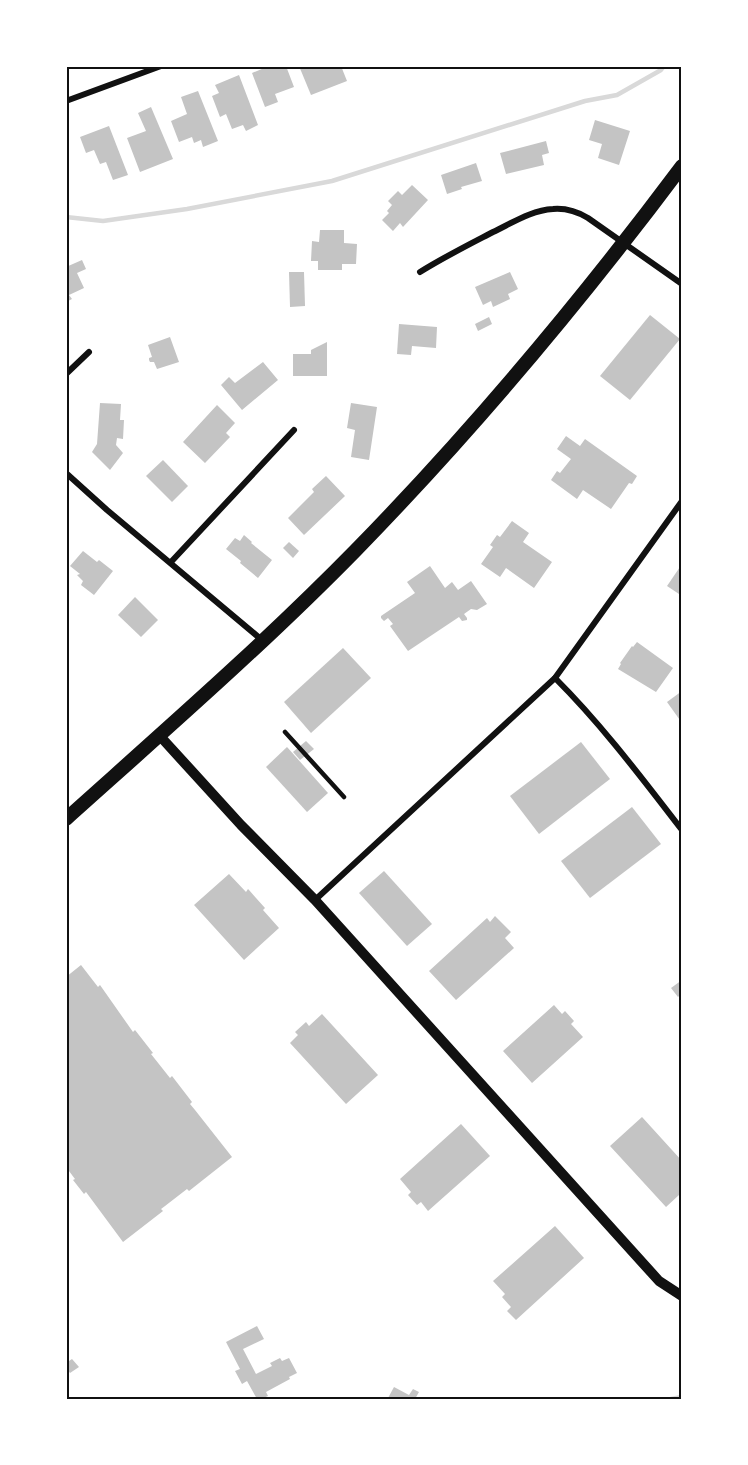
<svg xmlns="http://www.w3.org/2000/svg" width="748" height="1465" font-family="'Titillium Web',sans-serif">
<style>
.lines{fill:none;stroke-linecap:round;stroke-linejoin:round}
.stream{stroke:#d9d9d9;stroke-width:4.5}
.building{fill:#c4c4c4}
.service{stroke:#111;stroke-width:4.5}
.minor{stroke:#111;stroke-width:6}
.tertiary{stroke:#111;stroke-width:10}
.primary{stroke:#111;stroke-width:14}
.neatline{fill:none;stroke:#111;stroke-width:2}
</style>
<rect width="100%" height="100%" fill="#fff"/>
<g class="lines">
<g class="stream">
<polyline points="66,217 103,221 187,209 332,181 585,101 617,95 661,70 664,66"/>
<polyline points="671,1399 682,1397"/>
</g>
</g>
<g class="building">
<polygon points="269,66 286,66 294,87 275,94 278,102 265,107 252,73"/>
<polygon points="299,66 341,66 347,81 311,95"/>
<polygon points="239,75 258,125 246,131 243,125 232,129 226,114 220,117 212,96 219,93 215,85"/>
<polygon points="198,91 218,141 203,147 201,140 194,143 192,137 179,142 171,121 187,114 181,97"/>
<polygon points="151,107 173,159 140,172 127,138 146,131 138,113"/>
<polygon points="595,120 630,131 619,165 598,158 602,144 589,140"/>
<polygon points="109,126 128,175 113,180 106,162 100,164 94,150 86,153 80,137"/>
<polygon points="546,141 549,153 542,155 544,165 506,174 500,153"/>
<polygon points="476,163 482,181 461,187 462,189 447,194 441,175"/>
<polygon points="412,185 428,200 403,227 400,223 393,231 382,220 389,213 387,211 392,205 388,201 398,191 402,195"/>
<polygon points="320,230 344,230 344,243 357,244 356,264 342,264 342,270 318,270 318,261 311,261 312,241 319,242"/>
<polygon points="82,260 86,269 77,273 84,288 69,295 72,299 66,302 66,267"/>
<polygon points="289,272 304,272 305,306 290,307"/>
<polygon points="510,272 518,289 508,294 510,299 493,307 491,301 483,305 475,287"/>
<polygon points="650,315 680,339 630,400 600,376"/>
<polygon points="489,317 492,324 478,331 475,324"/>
<polygon points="399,324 437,327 436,348 412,346 411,355 397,354"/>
<polygon points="170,337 179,362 157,369 154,362 150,362 149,360 149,358 152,357 148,345"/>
<polygon points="327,342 327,376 293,376 293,354 311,354 311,350"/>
<polygon points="263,362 278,380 242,410 221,385 229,377 235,383"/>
<polygon points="100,403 121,404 120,420 124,420 123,439 117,438 116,445 123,453 110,470 92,452 97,444"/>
<polygon points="351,403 377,407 369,460 351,457 355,430 347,428"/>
<polygon points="217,405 235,423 226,433 230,437 205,463 183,442"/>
<polygon points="566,436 580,446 585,439 637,476 632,484 629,483 611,509 583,490 577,499 551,480 557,471 560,473 571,459 557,449"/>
<polygon points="163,460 188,486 172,502 146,476"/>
<polygon points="326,476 345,496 304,535 288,518 314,492 312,489"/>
<polygon points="512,521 529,533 523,542 552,562 534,588 506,568 500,577 481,564 493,547 490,545 497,535 500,537"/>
<polygon points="244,535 252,542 251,543 272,560 258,578 240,563 241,561 226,549 235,538 240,541"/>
<polygon points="289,542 299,551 293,558 283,548"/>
<polygon points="83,551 97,562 99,560 113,571 94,595 81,585 83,581 77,575 80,574 70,566"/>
<polygon points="682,564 682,596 667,586"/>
<polygon points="430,566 445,588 452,582 458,590 471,581 487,604 477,610 471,609 464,614 467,618 467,620 462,621 459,617 408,651 390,626 393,624 388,618 384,621 381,618 381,616 415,593 407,582"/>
<polygon points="135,597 158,620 141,637 118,615"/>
<polygon points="637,642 673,668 656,692 618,669 621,664 620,663 632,646 633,647"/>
<polygon points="343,648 371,678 311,733 284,702"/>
<polygon points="682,691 682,723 667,702"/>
<polygon points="306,741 314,749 300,760 293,752"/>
<polygon points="581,742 610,779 539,834 510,796"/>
<polygon points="287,747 328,793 307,812 266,767"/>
<polygon points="632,807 661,844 590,898 561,861"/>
<polygon points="384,871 432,924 407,946 359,893"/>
<polygon points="229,874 246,892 248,889 249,890 265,908 263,910 279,928 244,960 194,905"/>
<polygon points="495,916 511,932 505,938 514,948 456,1000 429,971 487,918 490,922"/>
<polygon points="81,965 98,987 100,985 133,1032 135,1030 153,1053 151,1054 170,1078 172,1076 192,1102 190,1104 195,1110 232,1157 189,1191 187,1189 165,1206 161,1209 163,1211 123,1242 86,1192 84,1194 73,1180 75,1179 66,1167 66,977"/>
<polygon points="682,980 682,997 680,995 678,997 671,988"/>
<polygon points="554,1005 562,1014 565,1011 574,1021 571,1024 583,1037 532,1083 503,1051"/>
<polygon points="322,1014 378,1075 346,1104 290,1043 298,1035 295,1032 306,1022 309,1026"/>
<polygon points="642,1117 682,1161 682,1198 679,1195 666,1207 610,1146"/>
<polygon points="461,1124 490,1156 428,1211 421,1202 417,1205 408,1195 411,1192 400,1179"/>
<polygon points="555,1226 584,1258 516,1320 507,1311 511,1307 502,1297 505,1294 493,1281"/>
<polygon points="257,1326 264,1339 243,1349 256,1374 272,1366 270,1363 280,1358 282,1361 289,1358 297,1373 289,1377 290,1379 266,1392 268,1396 261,1399 257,1399 247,1381 242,1384 235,1371 240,1369 226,1342"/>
<polygon points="72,1359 79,1367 70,1373 66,1368 66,1363"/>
<polygon points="394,1387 409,1395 413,1389 419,1392 415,1399 390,1399 388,1398"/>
</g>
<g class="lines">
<polyline class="service" points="285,732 344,797"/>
<g class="minor">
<polyline points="66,101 161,66"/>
<path d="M 420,272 C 444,257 468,245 493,232 C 512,223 532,210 553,209 C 565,208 578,212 588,218 L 682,284"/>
<polyline points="66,374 89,352"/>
<polyline points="66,473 107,510 262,640"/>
<polyline points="171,562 294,430"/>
<path d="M 555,678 C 602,725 641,777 682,830"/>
<polyline points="315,900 555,678 682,501"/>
</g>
<polyline class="tertiary" points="159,735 241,825 315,900 659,1281 682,1296"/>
<path class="primary" d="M 66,819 C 164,731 264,644 356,550 C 473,430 581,301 682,166"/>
</g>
<rect width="748" height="1465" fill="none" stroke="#ffffff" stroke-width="135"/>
<rect x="68" y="68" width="612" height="1330" class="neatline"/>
</svg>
